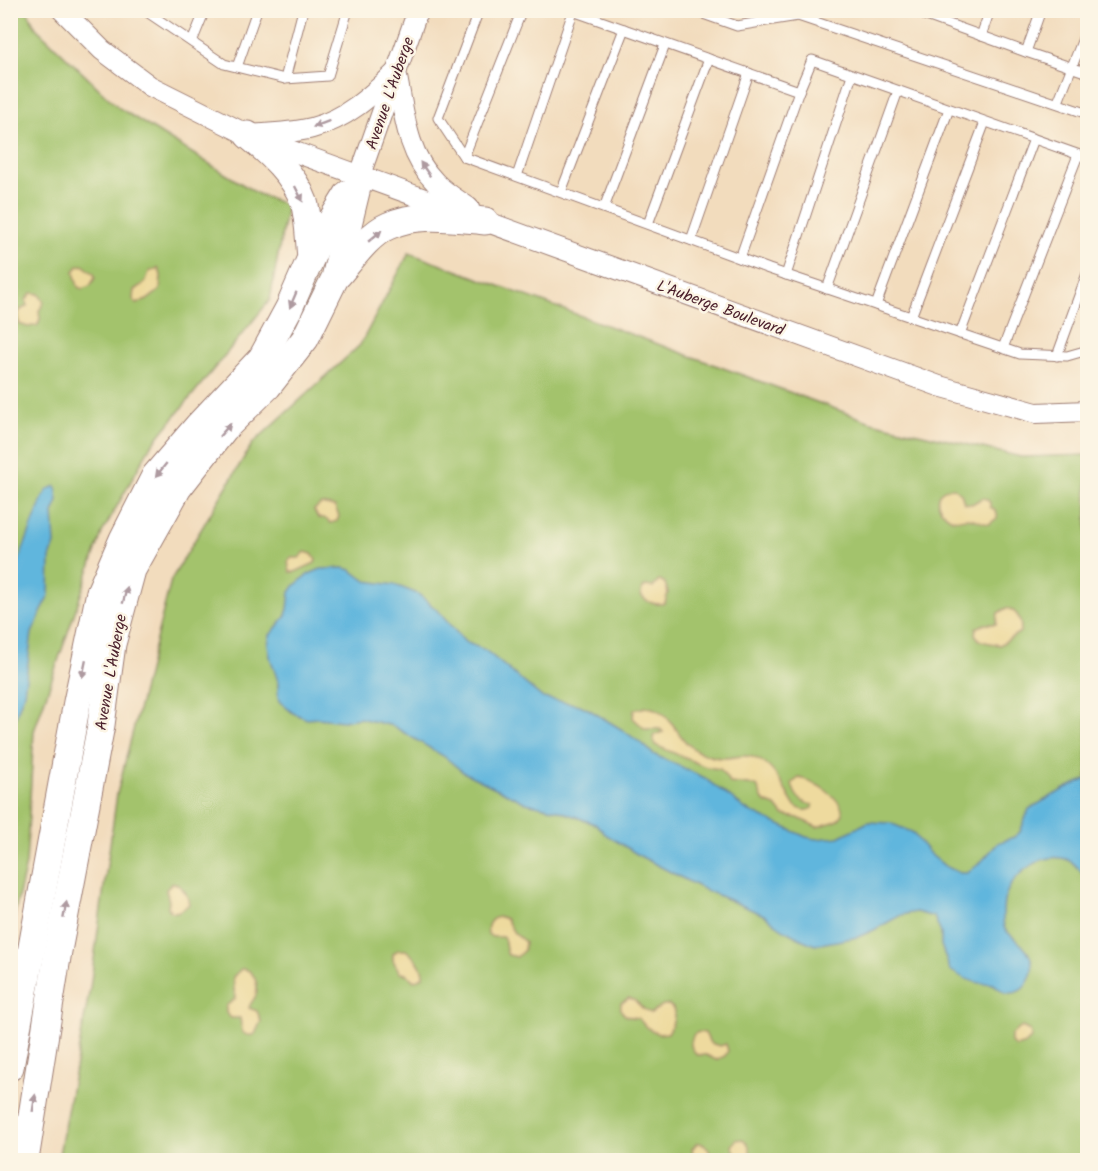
<svg xmlns="http://www.w3.org/2000/svg" width="1098" height="1171" font-family="Kalam,sans-serif">
<style>
.green{fill:#a3c36c;stroke:#76714c;stroke-width:1.5}
.sand{fill:#eeda9e;stroke:#9c7c64;stroke-width:1.5}
.water{fill:#61b6dd;stroke:#566a84;stroke-width:1.5}
.lines{fill:none;stroke-linecap:round;stroke-linejoin:round}
.lane-casing{stroke:#9e7e74;stroke-width:11}
.street-casing{stroke:#9e7e74;stroke-width:22}
.secondary-casing{stroke:#9e7e74;stroke-width:29}
.lane{stroke:#fff;stroke-width:9}
.street{stroke:#fff;stroke-width:20}
.secondary{stroke:#fff;stroke-width:27}
.oneway{fill:#ae9aa0}
.labels{text-anchor:middle;stroke-width:5;stroke-linejoin:round;paint-order:stroke}
.street-label{font-size:16px;fill:#4a1f2b;stroke:#fcf5e5}
</style>
<rect width="100%" height="100%" fill="#fcf5e5"/>
<filter id="ink" filterUnits="userSpaceOnUse"><feTurbulence type="fractalNoise" baseFrequency=".0167" numOctaves="2"/><feDisplacementMap in="SourceGraphic" scale="12" xChannelSelector="R" yChannelSelector="G"/><feConvolveMatrix kernelMatrix="1 2 1 2 8 2 1 2 1" color-interpolation-filters="sRGB"/></filter>
<filter id="wash" filterUnits="userSpaceOnUse"><feTurbulence type="fractalNoise" baseFrequency=".008" numOctaves="4" result="noise"/><feDisplacementMap in="SourceGraphic" scale="24" xChannelSelector="R" yChannelSelector="G"/><feGaussianBlur stdDeviation="1.35" result="paint"/><feColorMatrix in="noise" values="0 0 0 0 0 0 0 0 0 0 0 0 0 0 0 0 0 1.4 0 .05"/><feComposite in="paint" operator="in"/></filter>
<g filter="url(#wash)">
<rect width="100%" height="100%" fill="#f2dcbd"/>
<g class="green">
<polygon points="27,10 36,28 119,108 258,194 287,205 270,300 150,447 102,533 34,731 26,864 11,930 10,11"/>
<polygon points="409,253 871,422 1021,457 1087,455 1087,1160 58,1160 90,988 117,794 171,580 252,444 360,345"/>
</g>
<g class="sand">
<polygon points="83,265 94,274 95,278 90,286 82,289 78,287 74,272 78,266"/>
<polygon points="158,268 161,275 160,290 147,300 136,304 133,299 134,290 145,283 149,272"/>
<polygon points="31,293 39,294 44,302 39,311 40,319 38,325 28,327 19,324 19,311 27,306 26,300"/>
<path d="M 954,488 L 961,493 L 964,503 L 972,504 L 982,498 L 987,499 L 990,503 L 990,507 C 996,509 998,512 997,518 L 989,524 C 981,523 973,517 966,518 C 961,518 957,521 952,519 C 935,510 930,489 954,488 Z"/>
<polygon points="321,504 335,507 339,516 337,521 331,523 324,518 318,518 314,510"/>
<polygon points="305,552 312,554 316,560 315,563 295,572 290,572 288,562 291,558 299,558"/>
<path d="M 660,580 L 665,583 L 668,593 L 665,603 C 657,606 645,602 641,595 L 642,589 L 646,586 L 653,587 Z"/>
<path d="M 1006,608 C 1017,610 1023,621 1020,632 L 1000,645 L 980,641 L 975,634 L 976,628 L 985,624 L 996,624 L 998,613 Z"/>
<path d="M 646,707 C 673,709 675,739 697,751 C 705,755 715,758 724,758 C 741,757 748,752 764,763 C 778,773 785,791 794,805 C 800,810 807,812 813,808 L 813,805 C 801,803 794,795 792,783 L 799,778 C 814,781 842,797 843,814 L 837,821 L 817,827 L 798,818 L 783,815 L 776,806 L 767,803 L 763,800 L 757,786 L 730,783 L 720,769 L 706,767 L 655,745 L 653,738 L 654,735 L 663,732 L 660,729 L 645,729 L 633,718 L 634,710 Z"/>
<path d="M 171,883 L 175,883 C 183,887 188,895 189,904 C 184,909 179,913 171,912 L 168,907 L 169,901 L 166,890 Z"/>
<path d="M 501,917 L 506,919 L 514,933 L 525,942 L 524,950 L 517,957 L 508,955 C 504,949 507,943 503,937 L 492,937 L 488,934 C 486,924 491,917 501,917 Z"/>
<path d="M 398,950 L 406,950 C 414,957 424,966 423,977 L 414,981 L 407,974 L 400,973 L 393,960 L 393,954 Z"/>
<path d="M 241,969 C 254,968 259,984 256,995 C 254,1001 250,1002 249,1008 L 257,1011 L 261,1021 L 255,1034 C 250,1036 247,1036 242,1032 L 240,1018 L 231,1018 L 226,1013 L 226,1006 L 235,999 L 233,977 Z"/>
<path d="M 629,998 C 639,1000 641,1011 651,1013 L 663,1005 C 680,1003 674,1023 668,1033 L 658,1034 L 646,1027 L 638,1018 C 628,1017 619,1016 621,1003 Z"/>
<polygon points="1022,1027 1030,1031 1032,1038 1025,1044 1016,1047 1011,1043 1011,1035"/>
<path d="M 699,1032 L 705,1033 L 710,1043 L 720,1046 L 726,1044 L 728,1051 L 725,1056 L 716,1060 L 706,1055 L 697,1055 C 690,1047 689,1043 694,1034 Z"/>
<path d="M 743,1139 C 749,1143 751,1150 750,1157 L 745,1160 L 738,1157 L 732,1146 L 736,1140 Z"/>
<path d="M 697,1143 C 708,1143 710,1151 711,1160 L 665,1160 L 680,1154 L 689,1159 L 694,1158 L 692,1149 Z"/>
</g>
<g class="water">
<polygon points="56,486 58,501 53,513 55,544 50,558 49,595 32,633 24,693 11,730 11,572 19,560 43,497 48,489"/>
<path d="M 344,568 L 351,570 L 366,581 L 395,585 L 418,594 L 436,609 L 465,642 L 485,650 L 543,698 L 580,705 L 588,709 L 621,729 L 645,746 L 653,754 L 703,777 L 747,810 L 806,837 L 816,839 L 839,837 L 868,822 L 890,823 L 912,832 L 930,854 L 945,866 L 960,873 L 967,873 L 980,863 L 998,843 L 1014,837 L 1020,832 L 1029,809 L 1066,788 L 1087,779 L 1087,882 C 1083,874 1076,863 1066,859 C 1040,851 1009,877 1004,901 C 1003,907 1002,923 1005,929 C 1012,938 1025,945 1030,956 C 1037,971 1027,994 1009,993 C 1001,993 1000,987 993,984 C 989,983 984,983 980,983 C 968,981 959,976 950,970 L 941,945 L 941,933 L 934,917 L 916,912 L 901,915 L 874,930 L 858,937 L 815,945 C 799,939 778,928 766,916 L 699,887 L 640,856 L 605,834 L 597,825 L 558,810 L 526,803 L 463,772 L 445,757 L 393,726 L 359,718 L 343,721 L 318,718 L 307,719 L 293,713 L 279,701 L 278,697 L 278,681 L 270,657 L 268,644 L 270,635 L 285,617 L 288,609 L 290,592 L 295,585 L 309,574 L 321,569 Z"/>
</g>
</g>
<g filter="url(#ink)">
<g class="lines">
<defs>
<g id="lane">
<polyline points="144,10 224,64 285,79 328,76 348,10"/>
<polyline points="479,10 438,118 464,157 769,269 1020,354 1067,356 1088,350"/>
<polyline points="570,10 799,91 812,60 1088,158"/>
<polyline points="692,10 737,26 798,16"/>
<polyline points="790,10 798,16 1088,114"/>
<polyline points="910,10 1026,52"/>
<polyline points="1041,10 1026,52 1088,73"/>
<polyline points="981,36 990,10"/>
<polyline points="192,42 205,10"/>
<polyline points="237,67 257,10"/>
<polyline points="285,79 303,10"/>
<polyline points="1058,102 1088,26"/>
<polyline points="464,157 522,10"/>
<polyline points="517,176 573,12"/>
<polyline points="561,192 624,29"/>
<polyline points="604,208 665,45"/>
<polyline points="648,224 709,59"/>
<polyline points="691,240 749,73"/>
<polyline points="740,258 799,91"/>
<polyline points="786,275 852,75"/>
<polyline points="827,289 898,91"/>
<polyline points="876,305 949,109"/>
<polyline points="911,317 985,122"/>
<polyline points="960,334 1034,139"/>
<polyline points="1003,348 1078,155"/>
<polyline points="1057,356 1088,271"/>
</g>
<g id="street">
<polyline points="62,10 102,50 150,86 248,135 939,386 1036,413 1088,411"/>
<path d="M 252,135 C 271,133 293,133 312,128 C 346,119 371,96 396,72 C 404,110 406,153 435,182 C 444,192 458,200 469,208"/>
<polyline points="360,175 418,10"/>
</g>
<g id="secondary">
<path d="M 248,135 C 270,153 294,174 304,202 C 309,219 309,240 311,257"/>
<path d="M 338,275 C 351,260 369,234 388,226 C 417,212 454,218 485,221"/>
<polyline points="10,1067 77,702 100,592 123,539 155,476 198,426 262,358 289,308 317,244 348,194"/>
<polyline points="25,1160 58,951 101,725 112,644 132,570 178,488 224,429 268,386 305,339 335,278 360,175"/>
</g>
</defs>
<use href="#lane" class="lane-casing"/>
<use href="#street" class="street-casing"/>
<use href="#secondary" class="secondary-casing"/>
<use href="#lane" class="lane"/>
<use href="#street" class="street"/>
<use href="#secondary" class="secondary"/>
</g>
<defs><path id="oneway-solid" d="M-6-.8H1V-3.2L6.5 0L1 3.2V.8H-6Z" transform="scale(1.5)"/></defs>
<g class="oneway">
<use href="#oneway-solid" transform="translate(321 124) rotate(159)"/>
<use href="#oneway-solid" transform="translate(425 169) rotate(-125)"/>
<use href="#oneway-solid" transform="translate(299 194) rotate(63)"/>
<use href="#oneway-solid" transform="translate(375 236) rotate(-40)"/>
<use href="#oneway-solid" transform="translate(293 300) rotate(113)"/>
<use href="#oneway-solid" transform="translate(225 430) rotate(-48)"/>
<use href="#oneway-solid" transform="translate(161 470) rotate(129)"/>
<use href="#oneway-solid" transform="translate(125 595) rotate(-75)"/>
<use href="#oneway-solid" transform="translate(84 669) rotate(102)"/>
<use href="#oneway-solid" transform="translate(65 910) rotate(-79)"/>
<use href="#oneway-solid" transform="translate(34 1103) rotate(-81)"/>
</g>
</g>
<g class="labels">
<g class="street-label">
<text transform="translate(389 93) rotate(-71)" y="6">Avenue L'Auberge</text>
<text transform="translate(721 307) rotate(20)" y="6">L'Auberge Boulevard</text>
<text transform="translate(110 672) rotate(-80)" y="6">Avenue L'Auberge</text>
</g>
</g>
<rect width="1098" height="1171" fill="none" stroke="#fcf5e5" stroke-width="36"/>
</svg>
